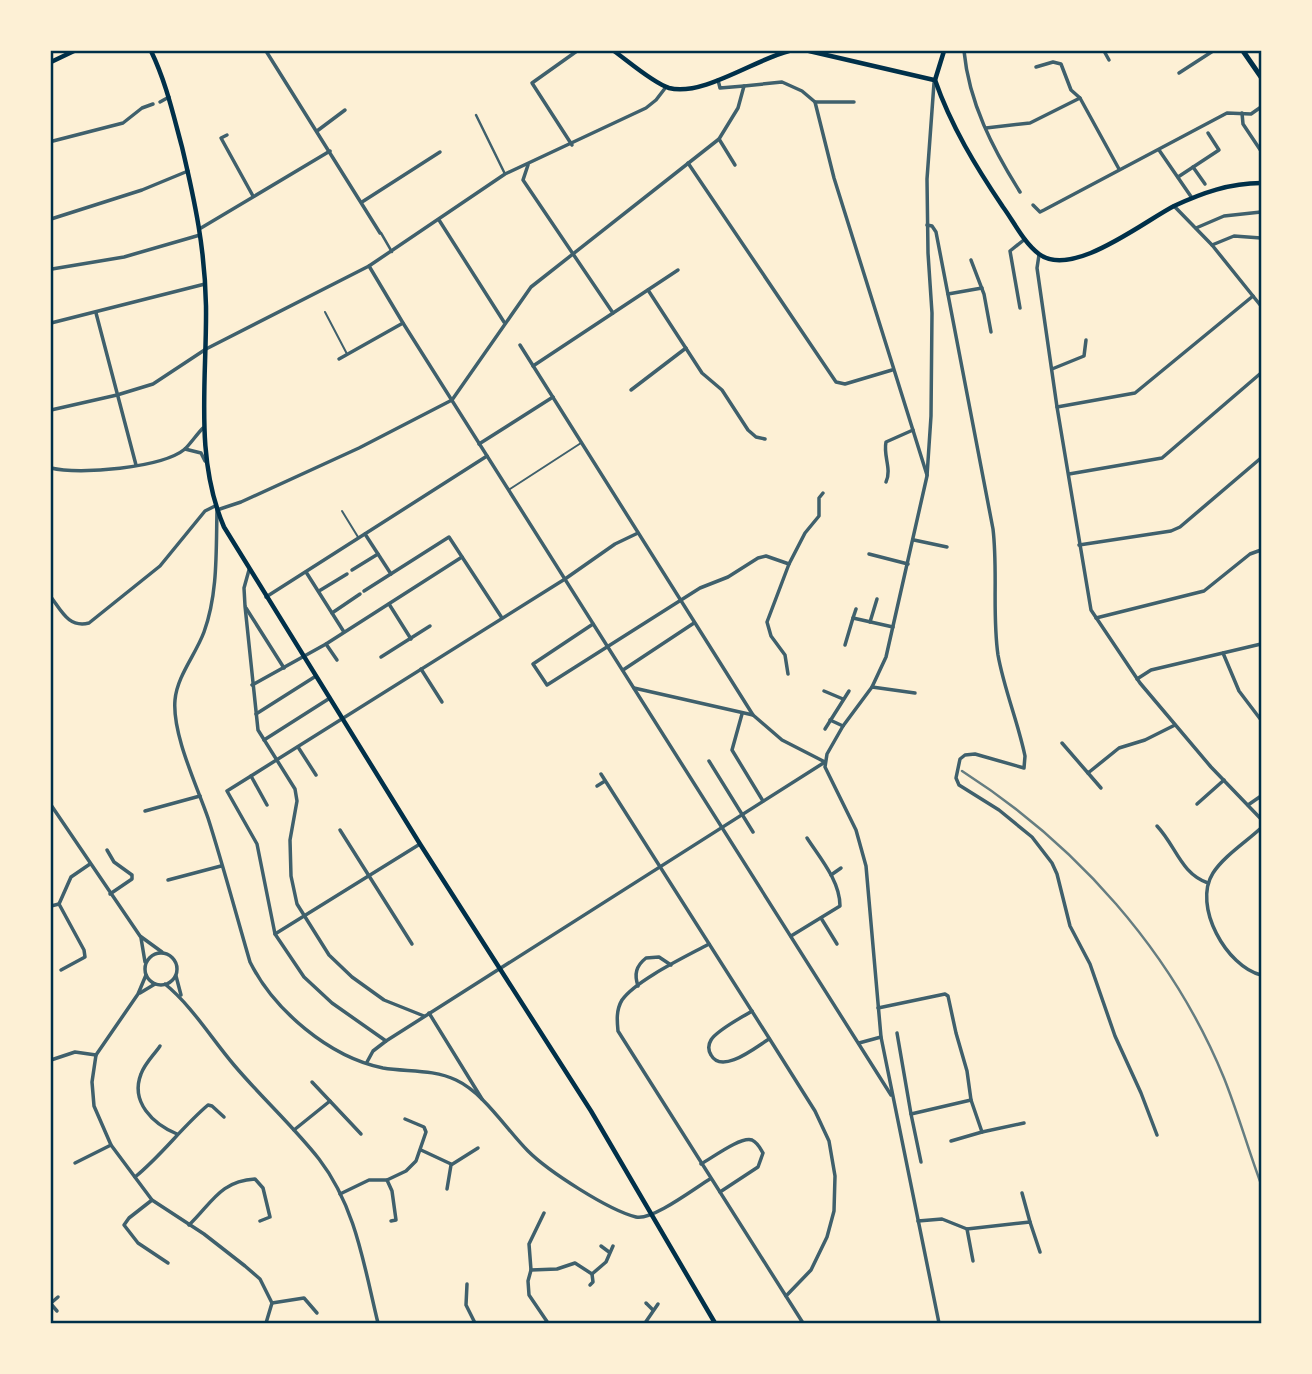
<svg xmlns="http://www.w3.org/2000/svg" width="1312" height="1374" font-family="'Noto Serif',serif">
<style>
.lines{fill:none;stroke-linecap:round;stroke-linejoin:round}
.service{stroke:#3f606c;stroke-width:2}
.pedestrian{stroke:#3f606c;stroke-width:2.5}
.minor{stroke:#3f606c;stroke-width:3.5}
.tertiary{stroke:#3f606c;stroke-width:3.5}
.secondary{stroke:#003049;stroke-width:4.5}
.primary{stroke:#003049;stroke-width:5}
.rail{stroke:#657d81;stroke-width:2.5}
.neatline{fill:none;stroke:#003049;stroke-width:2.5}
</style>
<rect width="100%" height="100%" fill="#fdf0d5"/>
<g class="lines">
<g class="service">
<polyline points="325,312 347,354"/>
<polyline points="510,489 581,443"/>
<polyline points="342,511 358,537"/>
</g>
<g class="pedestrian">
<polyline points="476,115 505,174"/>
<polyline points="381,233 392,252"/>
</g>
<g class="minor">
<polyline points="266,51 380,233"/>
<path d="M 964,51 C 969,103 993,149 1020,192"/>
<polyline points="1104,51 1109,60"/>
<polyline points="1036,67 1053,62 1061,64 1071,90 1080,98"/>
<polyline points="1179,73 1213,51"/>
<polyline points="744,86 782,82 802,91 815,102 834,178 927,475"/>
<polyline points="160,102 169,97"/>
<polyline points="815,102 854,102"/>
<polyline points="1242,113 1243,124 1261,151"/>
<polyline points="986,128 1030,123 1080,98 1119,169"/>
<polyline points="317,131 345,110"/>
<polyline points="227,135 221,138 253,196"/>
<polyline points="719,139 735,165"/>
<polyline points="53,141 123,123 142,108 153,104"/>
<polyline points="572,145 532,83 577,51"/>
<polyline points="1159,150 1192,198"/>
<polyline points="688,163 836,382 845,384 892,370"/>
<polyline points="528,165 523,180 613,313"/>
<polyline points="1193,167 1205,184"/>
<polyline points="1178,177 1219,150 1208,133"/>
<polyline points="362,202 440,152"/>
<polyline points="1033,205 1040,212 1044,210 1227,113 1251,114 1261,107"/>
<polyline points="1174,206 1212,245 1261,306"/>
<polyline points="51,219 142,190 188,171"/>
<polyline points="439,220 504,322"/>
<path d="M 927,225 L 932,226 L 936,232 L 993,529 C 998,571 992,614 998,655 C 1004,689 1018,722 1025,756 L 1024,768 L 975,754 L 965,755 L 960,759 L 956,778 L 959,785 L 999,810 L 1032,837 L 1052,863 L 1057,874 L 1070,926 L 1090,964 L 1115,1036 L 1141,1093 L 1157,1135"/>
<polyline points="201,228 330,151"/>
<polyline points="1196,228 1224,216 1261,212"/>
<polyline points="1212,245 1234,236 1261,238"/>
<polyline points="1039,255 1037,268 1057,407 1091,610 1140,683 1211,767 1261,819"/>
<polyline points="971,260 984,294 991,332"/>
<polyline points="369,266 403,323 891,1095"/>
<polyline points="52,269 124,257 200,235"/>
<polyline points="648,290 702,373 722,390 748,430 756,437 765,439"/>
<polyline points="948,294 982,288"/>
<polyline points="1020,308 1010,251 1025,239"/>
<polyline points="96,313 136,465"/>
<polyline points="51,323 205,284"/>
<polyline points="520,345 753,715 782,740 825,762"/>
<polyline points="206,349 369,266 505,174 646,108 656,100 666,87"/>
<polyline points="339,359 403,323"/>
<polyline points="533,366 678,270"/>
<polyline points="1052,369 1084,356 1086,340"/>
<polyline points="631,390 686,348"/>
<polyline points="1057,407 1135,393 1253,296"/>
<polyline points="479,444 553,397"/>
<polyline points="1069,474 1162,458 1261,373"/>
<path d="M 886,482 C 892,469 883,456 886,442 L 913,430"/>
<polyline points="365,534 391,574"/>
<polyline points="914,540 947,547"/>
<polyline points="1079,545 1171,531 1180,527 1261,458"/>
<polyline points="869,554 908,564"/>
<polyline points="249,570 244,588 245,606 258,730 295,789 297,801 290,840 291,876 297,904 329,955 352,977 384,1000 424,1016"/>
<polyline points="352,570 378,554"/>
<polyline points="306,572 344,632"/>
<polyline points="319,591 347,574"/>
<polyline points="364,591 449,537 502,618"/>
<path d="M 51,597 C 62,612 69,628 89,623 L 160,566 L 205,511 L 215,506"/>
<polyline points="266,597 487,456"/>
<polyline points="389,604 411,639"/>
<polyline points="246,608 284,668"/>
<polyline points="332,613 360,594"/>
<polyline points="853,618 856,609"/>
<polyline points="1096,618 1204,591 1250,554 1261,550"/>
<polyline points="870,622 877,599"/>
<polyline points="593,624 533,664 547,685 700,588 728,577 758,558 766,556 789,564"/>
<polyline points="326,644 337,660"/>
<polyline points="845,645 853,618 893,627"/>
<polyline points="1223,653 1239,691 1261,720"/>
<polyline points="381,657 430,626"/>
<polyline points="421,669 442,702"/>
<polyline points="623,670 694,623"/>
<polyline points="788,674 785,655 771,636 767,622 789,564 805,533 819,516 819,498 823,493"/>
<polyline points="1137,679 1151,670 1261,644"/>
<polyline points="252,685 326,644 462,557"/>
<polyline points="872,687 915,693"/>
<polyline points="634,688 753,715"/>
<polyline points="824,691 843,699"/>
<polyline points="256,714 316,676"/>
<polyline points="742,714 732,750 763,801"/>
<polyline points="830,720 843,726"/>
<polyline points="825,729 849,691"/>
<polyline points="264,740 330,698"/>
<polyline points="1062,743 1088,773 1119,748 1145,740 1175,725"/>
<polyline points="298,747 316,775"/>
<polyline points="709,761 753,832"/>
<polyline points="1088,773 1101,788"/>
<polyline points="601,774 769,1038 815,1111 829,1141 835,1176 834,1211 827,1237 811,1270 786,1296"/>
<polyline points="251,776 267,805"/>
<polyline points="597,786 605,781"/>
<polyline points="1197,804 1224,780"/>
<polyline points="1248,805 1261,796"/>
<polyline points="145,811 200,796"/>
<path d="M 1157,826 C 1176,846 1181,874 1208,883"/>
<path d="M 1261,828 C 1246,842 1224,856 1213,873 C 1192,906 1227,967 1261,975"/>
<polyline points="340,830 412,944"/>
<polyline points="107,850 114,862 132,875 132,879 110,894"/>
<polyline points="831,875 841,868"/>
<polyline points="168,880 221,866"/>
<polyline points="51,906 59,904"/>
<polyline points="821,918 837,944"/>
<polyline points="275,934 420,844"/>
<path d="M 791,936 L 840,906 C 840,881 820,858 807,838"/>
<path d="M 709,944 C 687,956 636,980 622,1000 C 616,1010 617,1021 618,1031 L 803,1323"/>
<polyline points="61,970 85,957 84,950 59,904 71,877 90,864"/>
<polyline points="146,975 138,994 96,1055 92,1082 94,1106 111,1145 152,1200 204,1234 245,1266 260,1279 272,1303 266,1323"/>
<path d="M 638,986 C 634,974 636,966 646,958 L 659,957 L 671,965"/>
<polyline points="140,993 155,984"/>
<polyline points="878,1008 945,994 948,996 956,1033 967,1071 971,1100 982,1132 1024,1123"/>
<path d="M 752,1011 C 741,1018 717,1030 711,1040 C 708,1045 708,1050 711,1055 C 722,1075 756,1047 769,1039"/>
<polyline points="429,1013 482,1099"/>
<polyline points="897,1033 911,1114"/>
<polyline points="386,1041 332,1003 304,977 275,934 257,844 227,791 565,579 615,544 638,533"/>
<polyline points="859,1043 881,1037"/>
<path d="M 160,1046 C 154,1055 145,1063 141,1074 C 130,1102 153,1124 177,1134"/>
<polyline points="51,1060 75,1052 96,1055"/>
<polyline points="367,1062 373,1051 386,1041 825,762"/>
<polyline points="312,1082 361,1134"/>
<polyline points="294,1130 330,1101"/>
<polyline points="951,1141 982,1132"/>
<polyline points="421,1150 451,1164"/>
<polyline points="921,1162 911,1114 971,1100"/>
<polyline points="75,1163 111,1145"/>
<path d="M 701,1164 C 712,1158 741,1136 752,1140 C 758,1143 760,1148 763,1153 L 758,1167 L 720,1192"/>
<path d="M 135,1177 C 162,1155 182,1127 208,1105 L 212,1106 L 224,1117"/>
<path d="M 710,1179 C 695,1188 652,1221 636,1217 C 608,1210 548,1171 528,1151 C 506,1129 484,1093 456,1080 C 433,1069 407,1072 383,1068 C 329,1057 274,1010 250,962 C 236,914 223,865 208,818 C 197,786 172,734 175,700 C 177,676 196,654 204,632 C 218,594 216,550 217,510 L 241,502 L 359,448 L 452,400 L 531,287 L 719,139 L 738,108 L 744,86 L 720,88 L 718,80"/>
<polyline points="387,1180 392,1191 396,1220 391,1221"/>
<polyline points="447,1189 451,1165 478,1148"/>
<polyline points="1022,1193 1030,1222"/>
<polyline points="340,1194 369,1180 387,1180 406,1171 416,1161 426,1132 424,1127 405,1119"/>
<polyline points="152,1200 129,1218 124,1225 138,1243 168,1263"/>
<polyline points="544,1213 529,1244 531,1270 528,1281 529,1295 548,1323"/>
<polyline points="918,1221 942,1219 967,1229 1030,1222 1040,1252"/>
<path d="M 189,1225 C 212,1203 220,1181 255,1179 L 263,1188 L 270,1217 L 260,1221"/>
<polyline points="967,1229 973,1261"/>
<polyline points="601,1246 609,1252"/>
<polyline points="531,1270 557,1269 575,1263 592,1274 606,1262 613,1246"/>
<polyline points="467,1284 466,1305 475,1323"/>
<polyline points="590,1285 593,1282 592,1274"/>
<polyline points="51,1303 58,1297"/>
<polyline points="272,1303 304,1298 317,1313"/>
<polyline points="646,1303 653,1310"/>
<polyline points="51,1304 57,1311"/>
<polyline points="645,1323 658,1304"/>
</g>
<g class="tertiary">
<polyline points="934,83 927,179 928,253 932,313 931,416 927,476 886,657 872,687 843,726 827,754 825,767 856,830 866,866 881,1037 939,1323"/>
<polyline points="51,410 117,395 153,384 206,349"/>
<polyline points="185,449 201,453 205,461"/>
<path d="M 51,468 C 79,475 162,468 185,449 C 191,443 197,434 203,428"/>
<polyline points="51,805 140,936 162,952"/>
<polyline points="141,938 145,962"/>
<circle cx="161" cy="969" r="16"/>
<polyline points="176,976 181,995"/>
<path d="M 165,984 C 192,1006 211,1038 234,1065 C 261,1097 293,1126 319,1159 C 356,1207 364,1266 378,1323"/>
</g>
<g class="secondary">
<path d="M 151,51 C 166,82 173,114 182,147 C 195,202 205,249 206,306 C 207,380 194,457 224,527 L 420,844 L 591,1111 L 715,1323"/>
<path d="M 614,51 C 628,61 653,83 669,88 C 702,97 756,59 789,51"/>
<polyline points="809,51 934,80"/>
<polyline points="51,62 74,51"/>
<path d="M 935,80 C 951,126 976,167 1003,207 C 1014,222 1024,243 1039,254 C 1072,279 1143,222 1174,206 C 1202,193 1230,183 1261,183"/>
<polyline points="935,80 944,51"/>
</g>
<polyline class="primary" points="1243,51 1261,77"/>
<path class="rail" d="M 962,771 C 1076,844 1172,951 1224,1078 C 1238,1113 1248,1149 1261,1184"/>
</g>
<rect width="1312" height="1374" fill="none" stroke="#fdf0d5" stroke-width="105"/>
<rect x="52" y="52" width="1208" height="1270" class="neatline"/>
</svg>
